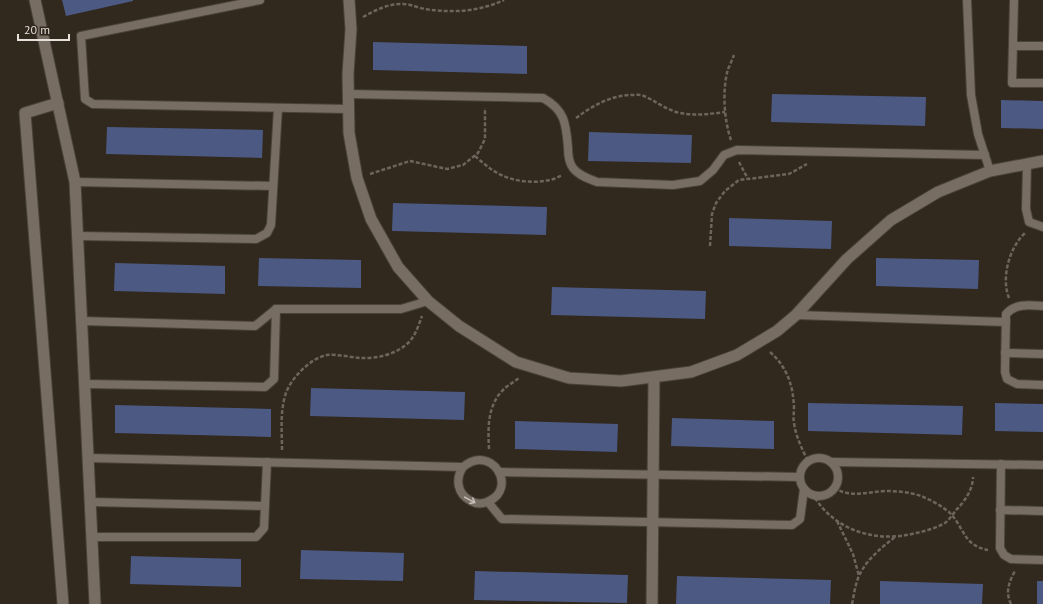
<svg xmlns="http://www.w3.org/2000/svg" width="1043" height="604" font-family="'PT Sans',sans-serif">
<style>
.building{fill:#4c5982}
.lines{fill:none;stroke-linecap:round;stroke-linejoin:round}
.service-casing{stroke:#4a433a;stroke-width:10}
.minor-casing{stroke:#4a433a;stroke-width:13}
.path{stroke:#6d655c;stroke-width:2.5;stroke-dasharray:4 2;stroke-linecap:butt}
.service{stroke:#776d62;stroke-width:8}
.minor{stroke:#776d62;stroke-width:11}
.oneway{stroke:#c5beb6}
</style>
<rect width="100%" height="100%" fill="#31281e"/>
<g class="building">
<polygon points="62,0 133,0 133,1 66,16"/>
<polygon points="373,42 527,46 527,74 373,70"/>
<polygon points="772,94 926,97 925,126 771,122"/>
<polygon points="1001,100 1043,101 1043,129 1001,128"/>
<polygon points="107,127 263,130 262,158 106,154"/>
<polygon points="589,132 692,135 691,163 588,161"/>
<polygon points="393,203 547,207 546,235 392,231"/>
<polygon points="729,218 832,221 831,249 729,246"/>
<polygon points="259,258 361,260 361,288 258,286"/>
<polygon points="876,258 979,260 978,289 876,286"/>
<polygon points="115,263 225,266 225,294 114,291"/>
<polygon points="552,287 706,291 705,319 551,315"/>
<polygon points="311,388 465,392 464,420 310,416"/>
<polygon points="808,403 963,406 962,435 808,431"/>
<polygon points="995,403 1043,404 1043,432 995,431"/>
<polygon points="115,405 271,409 271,437 115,433"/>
<polygon points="672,418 774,421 774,449 671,446"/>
<polygon points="515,421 618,424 617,452 515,449"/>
<polygon points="301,550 404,553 403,581 300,579"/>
<polygon points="131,556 241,559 241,587 130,584"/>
<polygon points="475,571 628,575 627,603 474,600"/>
<polygon points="677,576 831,580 830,604 676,604"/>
<polygon points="880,581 983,584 982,604 880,604"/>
<rect x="1037" y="581" width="6" height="23"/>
</g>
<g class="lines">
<defs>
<g id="service">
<polyline points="260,0 81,36 85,99 93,104 348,109"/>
<polyline points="967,0 971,95 978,134 990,171"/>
<polyline points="1014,0 1012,83 1043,83"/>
<polyline points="1013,46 1043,46"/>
<path d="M 348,94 L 543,98 C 565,110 566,124 568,147 C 568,154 569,163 573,168 C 578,175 589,179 597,182 L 673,185 L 700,181 L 713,170 L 724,155 L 737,150 L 985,155"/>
<polyline points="1027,164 1026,209 1029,222 1043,227"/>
<polyline points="75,182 273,186"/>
<polyline points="78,236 256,239 267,233 271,225 278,108"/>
<path d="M 1043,306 C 1029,305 1016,303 1006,314 L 1005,372 L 1007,379 L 1017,384 L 1043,385"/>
<polyline points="796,315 1006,322"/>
<polyline points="82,321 255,326 276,309 401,309 428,301"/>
<polyline points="1005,353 1043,354"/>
<polyline points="85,384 265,387 274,379 276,309"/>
<circle cx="819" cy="477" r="19"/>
<path d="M 88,458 L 463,467 C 492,443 518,488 489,501 C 483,504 476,504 471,501 C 457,494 455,479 463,467"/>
<polyline points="831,462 1043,465"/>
<polyline points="1001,464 1000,548 1004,555 1011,559 1043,560"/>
<polyline points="499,472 800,477"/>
<polyline points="90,502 265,506"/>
<polyline points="488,502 502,519 792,525 800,519 804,489"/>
<polyline points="1000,510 1043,511"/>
<polyline points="92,537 256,537 264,528 267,462"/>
</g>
<g id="minor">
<polyline points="35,0 75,182 95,604"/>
<polyline points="349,0 351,29 348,74 349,133 357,178 371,219 398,267 428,301 459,326 516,362 569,378 621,381 691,372 737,355 777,331 796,315 847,259 891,220 938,192 990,171 1043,161"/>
<polyline points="58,103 25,113 63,604"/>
<polyline points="652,604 654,377"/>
</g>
</defs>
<use href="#service" class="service-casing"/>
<use href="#minor" class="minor-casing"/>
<g class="path">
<path d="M 363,17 C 376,10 389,3 404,4 C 411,4 418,8 425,9 C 452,13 478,12 504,0"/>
<path d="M 576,118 C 592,106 611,95 632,95 C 636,95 640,94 644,96 C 656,101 666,110 680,113 C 695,116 710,114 725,112"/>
<path d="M 731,140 C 724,120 722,90 728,69 C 730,65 732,60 734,55"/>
<path d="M 475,156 C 483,163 491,170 501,175 C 518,183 546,185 562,175"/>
<polyline points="739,162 748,179"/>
<polyline points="370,174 410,161 447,169 463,165 478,153 485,139 485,108"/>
<polyline points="710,246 712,214 716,203 725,191 739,180 789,174 807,164"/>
<path d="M 1009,298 C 1001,278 1009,248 1025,233"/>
<path d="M 770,352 C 787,367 793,385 794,407 C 794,413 793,418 794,423 C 796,437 802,449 808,461"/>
<path d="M 489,449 C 488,428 487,405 504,389 C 508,385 514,382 519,378"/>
<path d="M 282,450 C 282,432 280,414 285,396 C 289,380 310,358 327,355 C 336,354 350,357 360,358 C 377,359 398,354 410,341 C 416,334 419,324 422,316"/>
<path d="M 834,488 C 851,498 866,492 885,491 C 897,491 910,492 921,496 C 931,500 942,506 950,513 C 965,529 963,545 988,550"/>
<path d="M 815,498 C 837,532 878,543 916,533 C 926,531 936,528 945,523 C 949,520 953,514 957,509 C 965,501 973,489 973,477"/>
<polyline points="837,521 853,554 859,576"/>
<path d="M 852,604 C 854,595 855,585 859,576 C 866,560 881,548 895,537"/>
<path d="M 1011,604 C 1005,592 1009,582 1015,571"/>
</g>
<use href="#service" class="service"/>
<use href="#minor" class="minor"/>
</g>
<defs><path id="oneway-shaft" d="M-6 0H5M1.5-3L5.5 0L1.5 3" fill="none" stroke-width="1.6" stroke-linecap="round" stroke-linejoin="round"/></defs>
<use class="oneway" href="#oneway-shaft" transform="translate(470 500) rotate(28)"/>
<path d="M18 34v6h51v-6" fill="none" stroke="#e6e1da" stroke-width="2"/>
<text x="24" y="34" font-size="12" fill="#e6e1da" stroke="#31281e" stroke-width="3" paint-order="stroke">20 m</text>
</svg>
